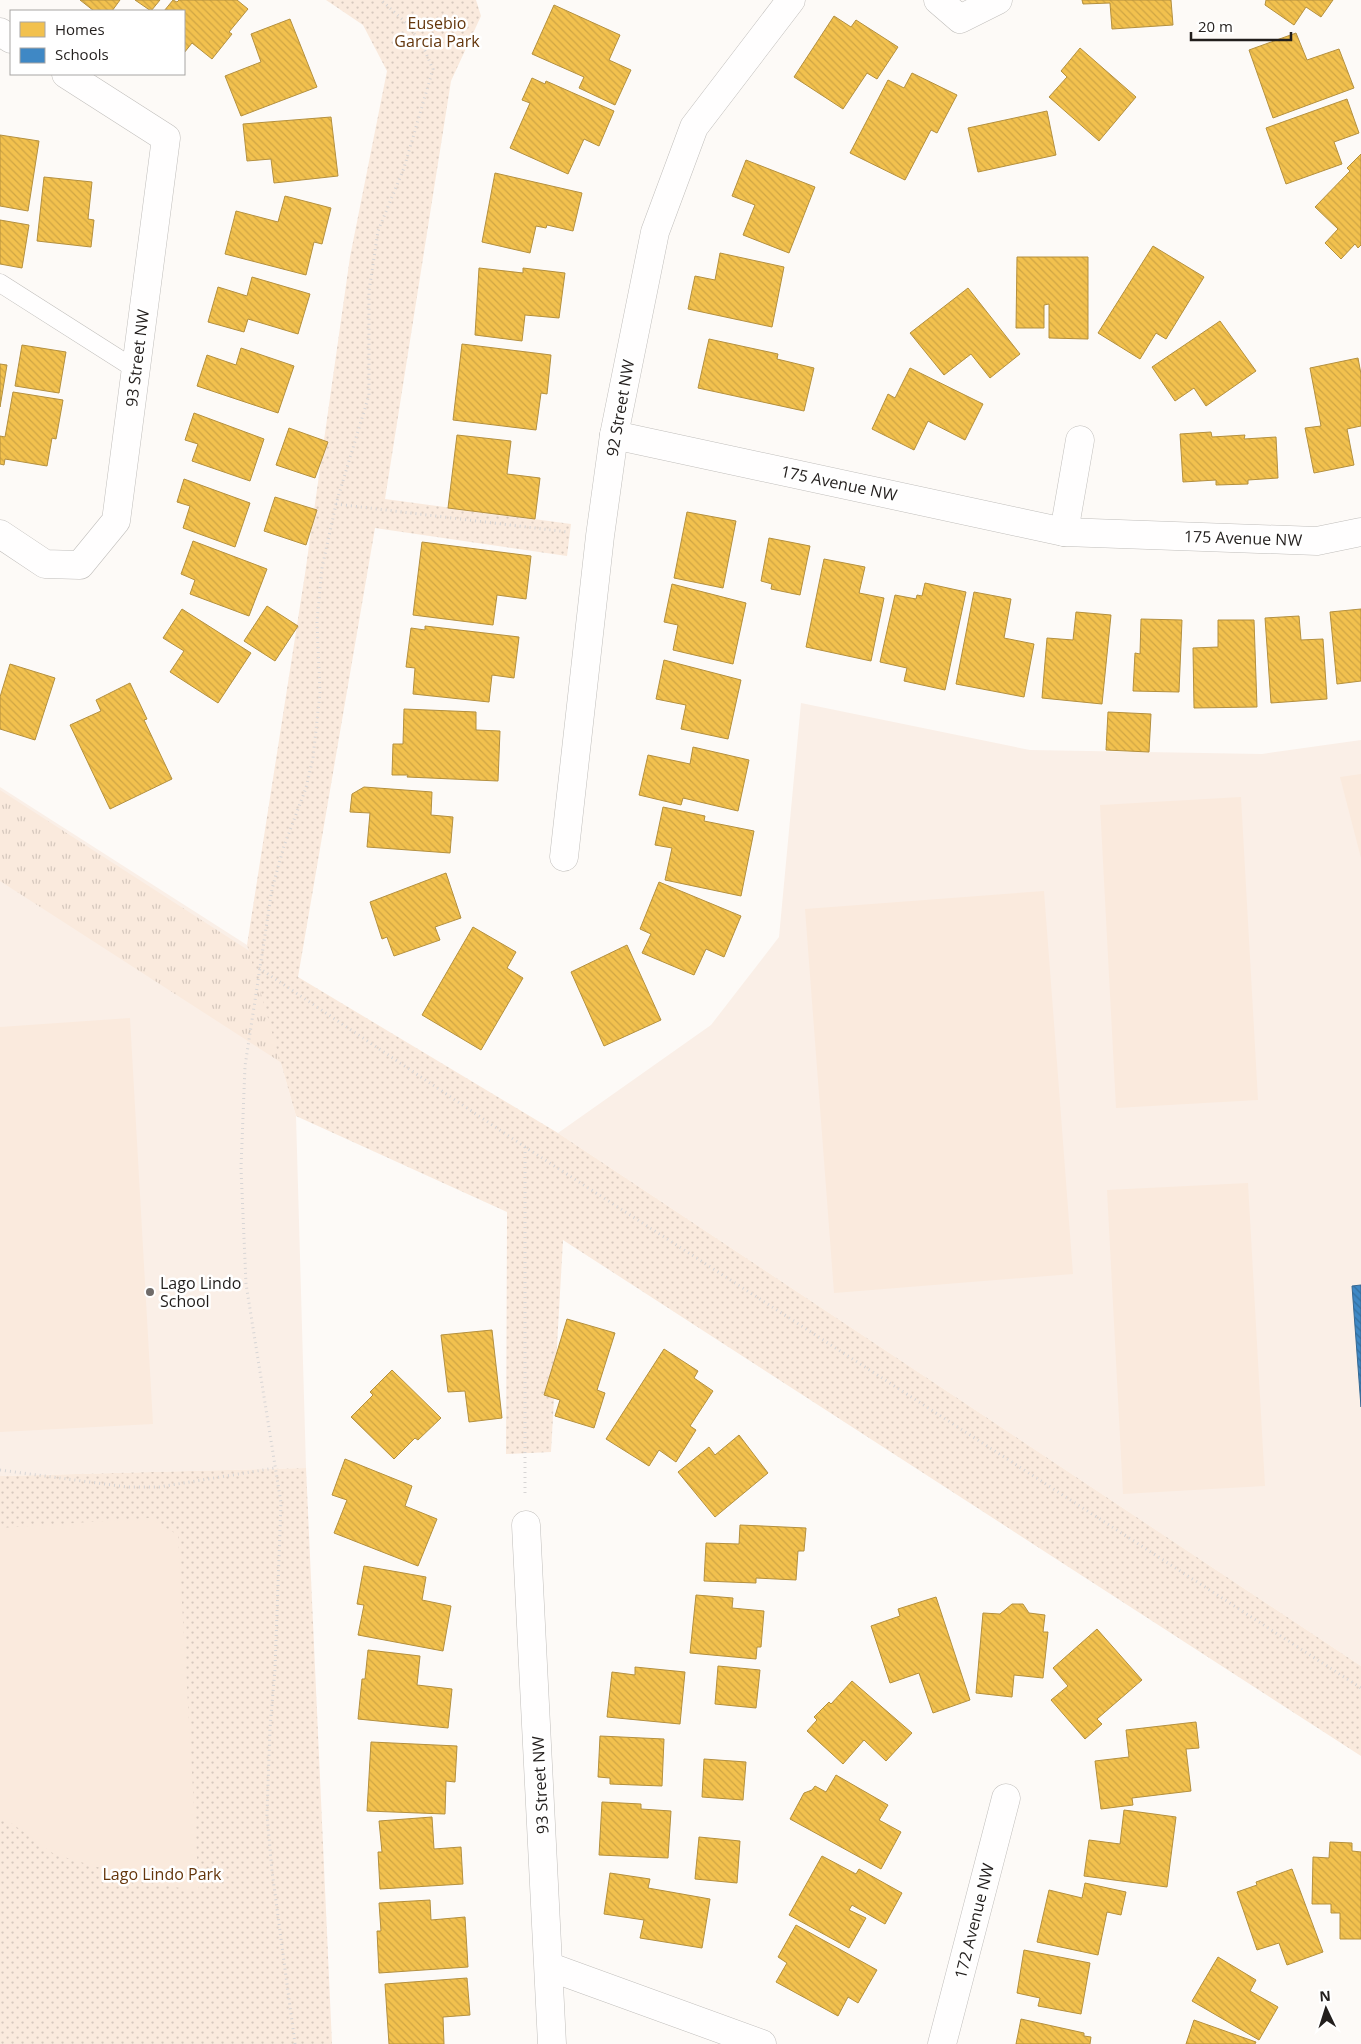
<svg xmlns="http://www.w3.org/2000/svg" width="1361" height="2044" font-family="'Open Sans',sans-serif">
<style>
.built{fill:#faefe7}
.grass{fill:url(#grass-tufts)}
.park{fill:url(#park-dots)}
.garden{fill:#faeadd}
.homes{fill:url(#homes-back-hatch);stroke:#b4903f}
.schools{fill:url(#schools-back-hatch);stroke:#366892}
.lines{fill:none;stroke-linecap:round;stroke-linejoin:round}
.lane-casing{stroke:#c0bebb;stroke-width:19}
.street-casing{stroke:#c0bebb;stroke-width:29}
.path{stroke:#d7d5d5;stroke-width:3;stroke-dasharray:1 4;stroke-linecap:butt}
.lane{stroke:#fffefe;stroke-width:18}
.street{stroke:#fffefe;stroke-width:28}
.poi-dot{fill:#6f6b69;stroke:#fff;stroke-width:2}
.labels{text-anchor:middle;stroke-width:5;stroke-linejoin:round;paint-order:stroke}
.park-label{font-size:16px;fill:#64360c;stroke:#fff}
.street-label{font-size:16px;fill:#221e1c;stroke:#fff}
.poi-label{font-size:16px;fill:#221e1c;stroke:#fff;text-anchor:start}
</style>
<defs>
<pattern id="grass-tufts" width="24" height="20" patternUnits="userSpaceOnUse" patternTransform="scale(1.25)"><rect width="24" height="20" fill="#faeadd"/><path d="M3 7l-1-3M5 7V3M7 7l1-3M15 17l-1-3M17 17v-4M19 17l1-3" fill="none" stroke="#d6c8bd"/></pattern>
<pattern id="park-dots" width="8" height="8" patternUnits="userSpaceOnUse" patternTransform="scale(1.25)"><rect width="8" height="8" fill="#faeadd"/><path d="M2 2h.1M6 6h.1" fill="none" stroke="#d6c8bd" stroke-width="1.8" stroke-linecap="round"/></pattern>
<pattern id="homes-back-hatch" width="6" height="6" patternUnits="userSpaceOnUse" patternTransform="scale(1.25)"><rect width="6" height="6" fill="#f2c14e"/><path d="M-1 5l2 2M0 0l6 6M5-1l2 2" fill="none" stroke="#cfa544"/></pattern>
<pattern id="schools-back-hatch" width="6" height="6" patternUnits="userSpaceOnUse" patternTransform="scale(1.25)"><rect width="6" height="6" fill="#3f88c5"/><path d="M-1 5l2 2M0 0l6 6M5-1l2 2" fill="none" stroke="#346f9f"/></pattern>
</defs>
<rect width="100%" height="100%" fill="#fdfaf7"/>
<g class="built">
<polygon points="801,703 1030,750 1262,754 1361,740 1361,1666 558,1133 711,1025 779,937"/>
<polygon points="0,787 247,945 296,1116 306,1468 0,1476"/>
</g>
<polygon class="grass" points="0,790 542,1140 550,1236 0,881"/>
<g class="park">
<polygon points="326,0 476,0 481,16 451,81 385,499 571,524 567,556 375,528 298,977 558,1133 1361,1666 1361,1756 563,1240 551,1452 506,1454 507,1212 296,1116 247,945 305,574 350,257 387,71 363,25"/>
<polygon points="306,1468 332,2044 0,2044 0,1476"/>
</g>
<g class="garden">
<polygon points="1361,774 1361,858 1340,777"/>
<polygon points="1241,797 1258,1100 1116,1108 1100,805"/>
<polygon points="1044,891 1073,1274 834,1293 805,909"/>
<polygon points="130,1018 153,1424 0,1432 0,1027"/>
<polygon points="1248,1183 1265,1486 1123,1494 1107,1190"/>
<polygon points="150,1518 178,1535 199,1892 137,1879 54,1854 0,1815 0,1528"/>
</g>
<g class="homes">
<polygon points="80,0 120,0 112,11 94,11"/>
<polygon points="135,0 160,0 151,11"/>
<polygon points="173,0 177,2 179,0 237,0 248,9 229,32 232,34 212,59 192,43 184,53 184,11 164,11"/>
<polygon points="1082,0 1171,0 1173,25 1112,29 1110,3 1083,4"/>
<polygon points="1266,0 1333,0 1321,17 1306,7 1294,25 1265,5"/>
<polygon points="554,5 620,35 609,60 631,70 615,105 579,88 584,77 532,54"/>
<polygon points="834,16 851,27 856,20 898,47 877,79 867,73 843,109 794,77"/>
<polygon points="290,19 317,87 241,116 225,76 261,62 251,34"/>
<polygon points="1296,33 1307,60 1339,49 1354,88 1273,118 1249,50"/>
<polygon points="1080,48 1136,97 1099,141 1049,97 1067,77 1061,71"/>
<polygon points="912,73 957,95 937,133 931,130 905,180 850,153 888,80 904,88"/>
<polygon points="532,78 545,84 546,81 614,111 599,146 584,139 568,174 510,148 530,103 522,100"/>
<polygon points="1347,99 1359,133 1334,142 1342,164 1286,184 1266,128"/>
<polygon points="1047,111 1056,155 978,172 968,128"/>
<polygon points="331,117 338,176 274,183 271,159 247,161 243,124"/>
<polygon points="0,135 39,141 28,211 0,206"/>
<polygon points="1361,154 1361,245 1358,248 1355,244 1341,259 1325,243 1338,229 1315,207 1350,171 1347,168"/>
<polygon points="746,160 815,187 789,253 743,235 755,205 732,196"/>
<polygon points="495,173 582,193 573,231 547,225 546,228 536,226 530,253 482,242"/>
<polygon points="44,177 92,182 88,219 94,220 91,247 37,241"/>
<polygon points="285,196 331,208 322,244 314,242 306,275 225,254 236,211 278,222"/>
<polygon points="0,220 29,225 22,268 0,264"/>
<polygon points="1153,246 1204,277 1166,339 1156,333 1140,359 1098,333"/>
<polygon points="720,253 784,267 772,327 688,309 695,276 715,280"/>
<polygon points="1017,257 1088,257 1088,339 1049,338 1049,304 1044,305 1044,328 1016,328"/>
<polygon points="479,268 523,273 523,268 565,273 559,318 525,315 522,341 475,335"/>
<polygon points="252,277 310,294 298,334 248,319 244,332 208,322 218,287 247,296"/>
<polygon points="968,288 1020,354 990,378 971,354 944,375 910,333"/>
<polygon points="1220,321 1256,371 1206,406 1194,388 1175,401 1152,367"/>
<polygon points="709,339 778,354 777,359 814,368 804,411 698,388"/>
<polygon points="462,344 551,355 547,394 541,393 536,430 453,420"/>
<polygon points="22,345 66,352 59,393 15,386"/>
<polygon points="241,348 294,366 278,413 197,386 207,355 236,365"/>
<polygon points="1358,358 1361,374 1361,426 1347,429 1354,465 1314,473 1305,428 1321,426 1310,368"/>
<polygon points="0,364 7,365 0,407"/>
<polygon points="910,368 983,404 965,440 928,421 914,450 872,429 888,394 895,398"/>
<polygon points="13,392 63,400 56,439 52,438 47,466 5,459 4,465 0,464 0,436 5,437"/>
<polygon points="194,413 264,439 250,481 192,461 198,444 185,440"/>
<polygon points="289,428 328,442 315,478 276,465"/>
<polygon points="1211,432 1212,437 1245,435 1244,439 1276,437 1278,478 1248,480 1248,484 1216,485 1216,480 1183,482 1180,434"/>
<polygon points="457,435 511,441 507,474 540,478 535,519 448,508"/>
<polygon points="184,479 250,503 235,547 183,528 190,506 177,502"/>
<polygon points="275,497 317,510 306,545 264,531"/>
<polygon points="687,512 736,521 723,588 674,578"/>
<polygon points="769,538 810,546 800,595 771,589 772,584 761,581"/>
<polygon points="193,541 267,569 249,616 190,594 195,580 181,574"/>
<polygon points="422,542 531,556 526,599 497,595 493,625 413,615"/>
<polygon points="824,559 865,567 859,593 884,598 871,661 806,647"/>
<polygon points="925,583 966,592 945,690 904,681 907,668 880,662 895,595 916,599 917,595 922,596"/>
<polygon points="672,584 746,603 733,664 673,650 678,625 664,622"/>
<polygon points="974,592 1011,599 1004,638 1034,644 1024,697 956,684"/>
<polygon points="267,606 298,626 275,661 244,641"/>
<polygon points="182,609 251,653 218,703 170,672 184,651 163,638"/>
<polygon points="1361,609 1361,681 1337,684 1330,612"/>
<polygon points="1076,612 1111,615 1102,704 1042,698 1047,638 1073,640"/>
<polygon points="1299,616 1301,640 1323,639 1327,699 1271,703 1265,618"/>
<polygon points="1141,619 1182,620 1179,692 1133,691 1135,653 1140,654"/>
<polygon points="1218,620 1254,620 1257,707 1194,708 1193,648 1218,647"/>
<polygon points="425,626 519,637 514,678 492,675 489,702 413,694 415,668 406,667 411,628 425,630"/>
<polygon points="664,660 741,680 728,739 681,729 686,705 656,699"/>
<polygon points="10,664 55,678 35,740 0,729 0,697"/>
<polygon points="130,683 147,719 144,720 172,779 110,809 70,725 101,711 96,700"/>
<polygon points="404,709 476,712 476,730 500,731 498,781 407,777 408,775 392,775 393,744 403,744"/>
<polygon points="1108,712 1151,714 1149,752 1106,750"/>
<polygon points="693,747 749,760 738,811 683,798 681,805 639,795 648,755 690,764"/>
<polygon points="364,787 432,792 431,815 453,817 450,853 367,847 370,813 350,812 352,794"/>
<polygon points="663,807 705,816 704,821 754,831 741,896 665,880 672,848 655,845"/>
<polygon points="446,873 461,918 435,927 440,940 394,956 387,937 382,939 370,902"/>
<polygon points="659,882 741,916 724,957 706,949 694,975 642,953 651,934 640,929"/>
<polygon points="473,927 516,952 507,968 523,978 481,1050 422,1015"/>
<polygon points="627,945 661,1020 604,1046 571,972"/>
<polygon points="567,1319 615,1333 597,1390 605,1393 594,1428 555,1416 560,1400 544,1395"/>
<polygon points="492,1330 502,1418 469,1422 465,1391 448,1392 441,1335"/>
<polygon points="664,1349 698,1371 694,1378 713,1391 690,1426 696,1430 676,1462 659,1450 649,1466 606,1439"/>
<polygon points="392,1370 441,1418 418,1440 415,1438 394,1459 351,1417 373,1395 370,1392"/>
<polygon points="739,1435 768,1473 715,1517 678,1472 709,1447 715,1455"/>
<polygon points="345,1459 412,1486 405,1506 437,1519 418,1566 334,1533 347,1500 332,1495"/>
<polygon points="740,1525 806,1528 804,1551 798,1551 796,1580 756,1578 756,1583 704,1581 706,1543 739,1544"/>
<polygon points="364,1566 426,1577 422,1600 451,1606 443,1651 358,1635 364,1605 357,1604"/>
<polygon points="696,1595 733,1598 732,1608 764,1611 761,1647 757,1647 756,1659 690,1653"/>
<polygon points="936,1597 970,1700 933,1713 919,1673 890,1683 871,1626 900,1616 898,1609"/>
<polygon points="1012,1604 1023,1604 1029,1613 1045,1615 1043,1632 1048,1632 1043,1678 1014,1675 1012,1697 976,1693 983,1613 1000,1614"/>
<polygon points="1097,1629 1142,1680 1097,1719 1102,1724 1085,1739 1051,1700 1068,1686 1053,1668"/>
<polygon points="368,1650 420,1656 417,1685 452,1689 448,1728 358,1719 362,1679 365,1679"/>
<polygon points="718,1666 760,1670 756,1708 715,1704"/>
<polygon points="635,1667 685,1672 680,1724 607,1717 612,1672 635,1675"/>
<polygon points="852,1681 912,1733 886,1761 864,1740 843,1764 807,1731 817,1720 814,1717 829,1702 831,1704"/>
<polygon points="1196,1722 1199,1748 1186,1749 1191,1791 1132,1798 1133,1805 1101,1809 1095,1761 1129,1757 1126,1730"/>
<polygon points="600,1736 664,1739 662,1786 610,1784 610,1778 598,1777"/>
<polygon points="371,1742 457,1746 455,1782 446,1781 445,1814 367,1811"/>
<polygon points="704,1759 746,1762 743,1800 702,1797"/>
<polygon points="836,1775 888,1805 879,1820 901,1832 881,1869 790,1819 804,1793 812,1790 815,1786 826,1792"/>
<polygon points="602,1802 641,1804 641,1809 671,1811 668,1858 599,1855"/>
<polygon points="1124,1810 1176,1817 1167,1887 1084,1876 1089,1840 1120,1844"/>
<polygon points="432,1817 434,1849 461,1847 463,1884 380,1889 378,1852 382,1852 379,1821"/>
<polygon points="699,1837 740,1841 737,1883 695,1879"/>
<polygon points="1330,1842 1352,1843 1352,1851 1361,1852 1361,1939 1340,1939 1340,1913 1331,1913 1331,1904 1312,1904 1313,1857 1329,1858"/>
<polygon points="822,1856 856,1874 859,1869 902,1893 885,1924 852,1905 849,1910 866,1918 849,1948 789,1915"/>
<polygon points="1292,1869 1323,1952 1287,1965 1279,1943 1257,1950 1237,1892 1257,1885 1256,1882"/>
<polygon points="610,1873 650,1879 648,1888 710,1899 702,1948 640,1938 644,1920 604,1914"/>
<polygon points="1085,1883 1126,1892 1121,1915 1107,1912 1098,1955 1037,1942 1049,1890 1082,1898"/>
<polygon points="430,1900 431,1920 465,1917 468,1967 379,1973 377,1931 381,1931 379,1903"/>
<polygon points="796,1925 877,1970 858,2003 848,1997 838,2016 776,1982 787,1963 778,1957"/>
<polygon points="1024,1950 1090,1963 1081,2014 1038,2006 1040,1998 1017,1993"/>
<polygon points="1218,1957 1256,1980 1250,1991 1278,2007 1259,2040 1192,2001"/>
<polygon points="467,1978 470,2015 443,2017 444,2044 389,2044 385,1984"/>
<polygon points="1021,2019 1084,2033 1084,2036 1091,2037 1090,2044 1016,2044"/>
<polygon points="1194,2020 1256,2042 1255,2044 1186,2044"/>
</g>
<polygon class="schools" points="1361,1285 1361,1407 1352,1286"/>
<g class="lines">
<defs>
<polyline id="lane" points="0,283 135,369"/>
<g id="street">
<polyline points="938,0 960,19 998,0"/>
<polyline points="0,32 11,39"/>
<polyline points="614,435 1064,532 1317,541 1361,532"/>
<polyline points="1064,532 1080,440"/>
<polyline points="0,534 45,564 80,565 116,521 166,138 66,74"/>
<polyline points="564,857 600,536 614,435 655,232 694,127 791,0"/>
<polyline points="526,1525 552,2044"/>
<polyline points="550,1967 762,2044"/>
<polyline points="942,2044 1006,1798"/>
</g>
</defs>
<use href="#lane" class="lane-casing"/>
<use href="#street" class="street-casing"/>
<g class="path">
<polyline points="336,504 568,532"/>
<polyline points="259,968 525,1147 1361,1688"/>
<polyline points="525,1147 525,1495"/>
<polyline points="0,1470 127,1487 159,1487 275,1468"/>
<polyline points="295,2044 272,1871 267,1815 270,1728 275,1669 281,1503 246,1284 241,1168 245,1066 272,889 284,846 306,788 313,758 320,693 317,622 322,568 336,504 369,395 369,291 378,231 404,168 433,69 421,42 403,20 381,0"/>
</g>
<use href="#lane" class="lane"/>
<use href="#street" class="street"/>
</g>
<circle class="poi-dot" cx="150" cy="1292" r="5"/>
<g class="labels">
<g class="park-label">
<text x="437" y="29">Eusebio<tspan x="437" dy="18">Garcia Park</tspan></text>
<text x="162" y="1880">Lago Lindo Park</text>
</g>
<g class="street-label">
<text transform="translate(137 358) rotate(-83)" y="6">93 Street NW</text>
<text transform="translate(620 408) rotate(-80)" y="6">92 Street NW</text>
<text transform="translate(839 483) rotate(12)" y="6">175 Avenue NW</text>
<text transform="translate(1243 538) rotate(2)" y="6">175 Avenue NW</text>
<text transform="translate(540 1785) rotate(-93)" y="6">93 Street NW</text>
<text transform="translate(974 1921) rotate(-76)" y="6">172 Avenue NW</text>
</g>
<g class="poi-label">
<text x="160" y="1289">Lago Lindo<tspan x="160" dy="18">School</tspan></text>
</g>
</g>
<rect x="10" y="10" width="175" height="65" fill="#ffffff" stroke="#a7a5a4"/>
<rect x="20" y="22" width="25" height="15" fill="#f2c14e" stroke="#a7a5a4"/>
<text x="55" y="35" font-size="15" fill="#221e1c">Homes</text>
<rect x="20" y="48" width="25" height="15" fill="#3f88c5" stroke="#a7a5a4"/>
<text x="55" y="60" font-size="15" fill="#221e1c">Schools</text>
<g transform="translate(1326 2009) rotate(356)" stroke="#ffffff" stroke-width="4" paint-order="stroke">
<path d="M0-4L9 19L0 12L-9 19Z" fill="#221e1c"/>
<text y="-8" font-size="14" font-weight="bold" text-anchor="middle" fill="#221e1c">N</text>
</g>
<path d="M1191 32v8h100v-8" fill="none" stroke="#221e1c" stroke-width="2.5"/>
<text x="1198" y="32" font-size="15" fill="#221e1c" stroke="#ffffff" stroke-width="4" paint-order="stroke">20 m</text>
</svg>
